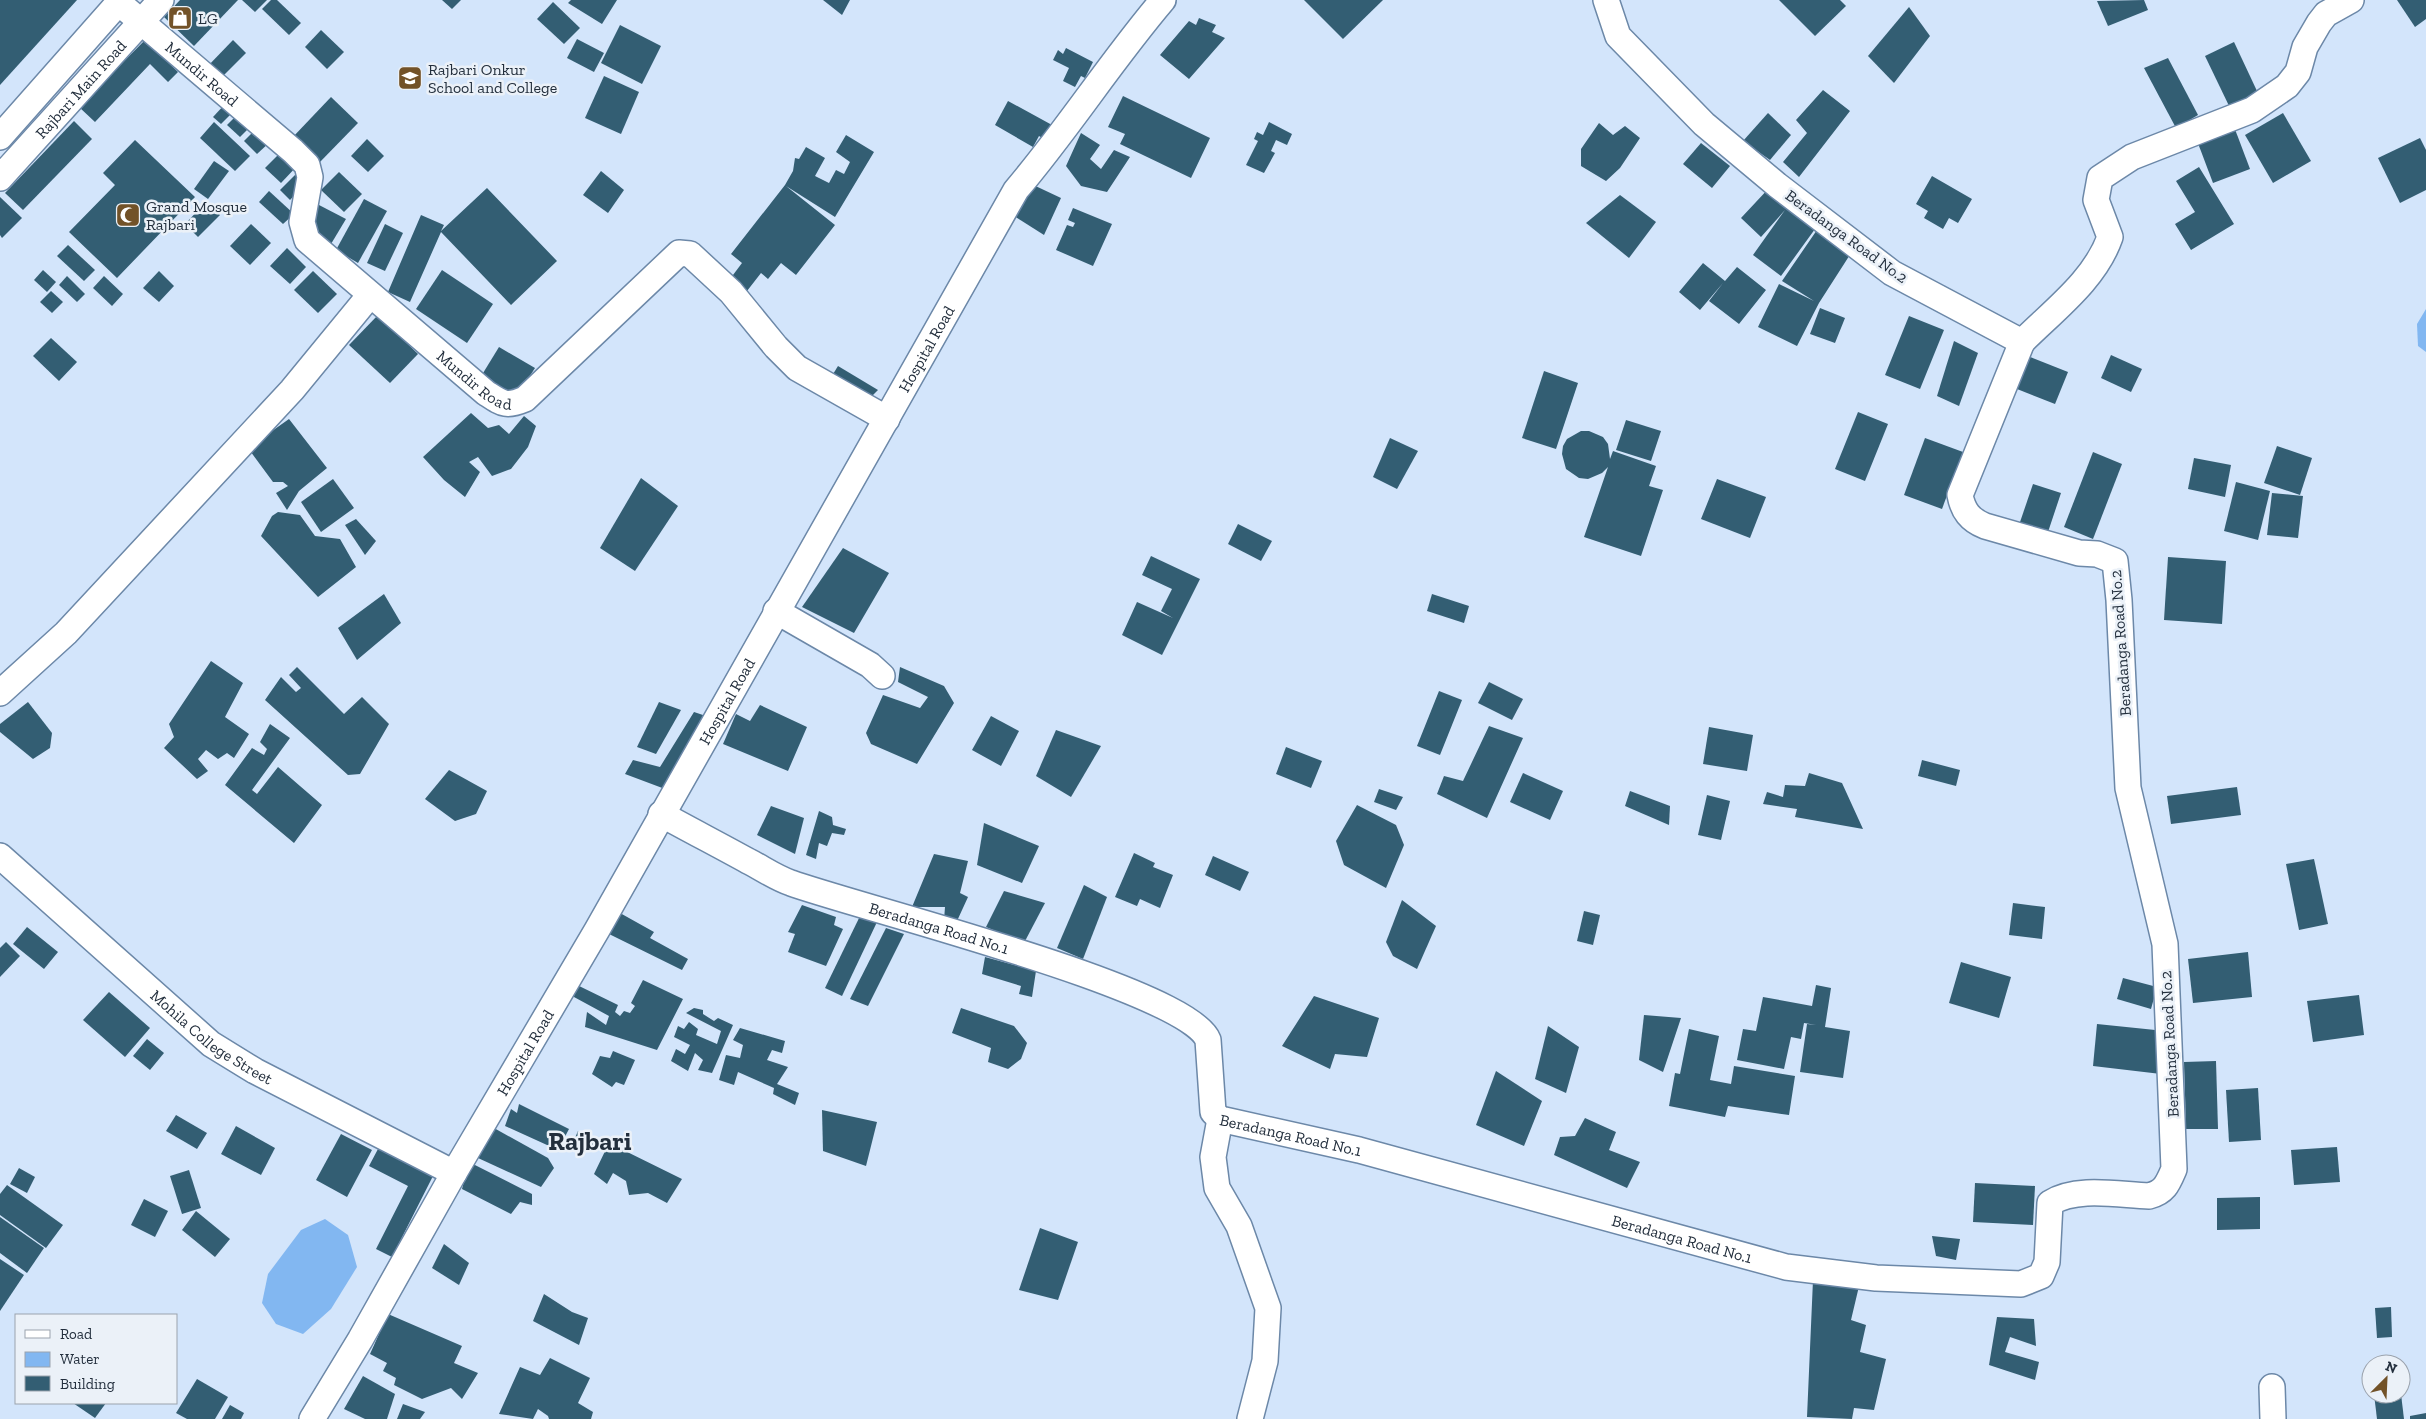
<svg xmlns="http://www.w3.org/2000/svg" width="2426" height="1419" font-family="'Zilla Slab',serif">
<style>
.water{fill:#82b7f1}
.building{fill:#335e73}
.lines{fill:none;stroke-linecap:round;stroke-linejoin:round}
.minor-casing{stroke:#6c88a8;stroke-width:28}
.minor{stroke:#fff;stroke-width:25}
.labels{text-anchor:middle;stroke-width:5;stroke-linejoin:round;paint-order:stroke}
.poi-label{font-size:16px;fill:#232f3d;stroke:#ebf1f8;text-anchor:start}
.street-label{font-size:16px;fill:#232f3d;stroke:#ebf1f8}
.town-label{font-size:26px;font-weight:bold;fill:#232f3d;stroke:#ebf1f8}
</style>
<rect width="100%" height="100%" fill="#d3e5fb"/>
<g class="water">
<polygon points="2426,309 2426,352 2418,346 2417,324"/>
<polygon points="325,1219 348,1235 357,1267 331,1309 303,1334 276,1324 262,1303 268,1274 301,1230"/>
</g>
<g class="building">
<polygon points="0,0 77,0 0,85"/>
<polygon points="180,0 238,0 194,46 164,17"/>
<polygon points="242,0 267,0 255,12"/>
<polygon points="271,0 277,0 301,23 289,35 262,9"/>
<polygon points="442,0 461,0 452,9"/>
<polygon points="571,0 617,0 602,24 568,3"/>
<polygon points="823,0 850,0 842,15"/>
<polygon points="1304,0 1383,0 1343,39"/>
<polygon points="1779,0 1840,0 1846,6 1815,36"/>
<polygon points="2144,0 2148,10 2108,26 2097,1"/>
<polygon points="2397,0 2426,0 2426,19 2415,27"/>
<polygon points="553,2 580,28 564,44 537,19"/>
<polygon points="1909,7 1930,36 1894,83 1868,56"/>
<polygon points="1199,18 1216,25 1212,32 1225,38 1189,79 1160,55 1189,21 1196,25"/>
<polygon points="620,25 661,46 642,84 601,63"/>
<polygon points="321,30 344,52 327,69 305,47"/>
<polygon points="577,39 604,53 594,72 567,58"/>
<polygon points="145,40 178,72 168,82 150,64 95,122 79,107"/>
<polygon points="233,40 246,53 219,80 206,68"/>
<polygon points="2234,42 2257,91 2231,110 2205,56"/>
<polygon points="1066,48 1093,62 1085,78 1081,76 1075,87 1063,81 1069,68 1053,60 1058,50 1063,54"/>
<polygon points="2168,58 2198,115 2176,128 2144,68"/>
<polygon points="604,76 639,92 621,134 585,118"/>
<polygon points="1823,90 1850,111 1799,177 1783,162 1807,133 1796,120"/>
<polygon points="1123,96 1210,138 1191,178 1120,144 1125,134 1108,127"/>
<polygon points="331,97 358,123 319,163 292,138"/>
<polygon points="1008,101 1052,125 1044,139 1039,136 1033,147 995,125"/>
<polygon points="226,103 234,111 221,124 213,117"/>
<polygon points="1768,113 1791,135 1770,160 1743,141"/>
<polygon points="2283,113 2311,161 2273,183 2245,135"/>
<polygon points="237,115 250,127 240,137 227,125"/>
<polygon points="74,121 92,139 23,210 5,193"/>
<polygon points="214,122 250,156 235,171 200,138"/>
<polygon points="1269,122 1292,134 1287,145 1276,140 1271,151 1275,153 1264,173 1246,165 1258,141 1254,139 1257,132 1263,135"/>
<polygon points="1599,123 1613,135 1625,126 1640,138 1620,168 1606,181 1581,166 1581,149"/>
<polygon points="2233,124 2250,169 2213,183 2196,138"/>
<polygon points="256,129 270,142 257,154 244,141"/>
<polygon points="1081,133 1100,145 1090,159 1101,169 1114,150 1130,157 1107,192 1081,186 1066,166"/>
<polygon points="846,135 874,152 835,217 786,186 835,225 796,275 781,263 768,279 761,273 747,291 730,279 742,263 731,254 785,185 793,171 795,158 799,159 806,147 825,158 815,176 829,183 836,170 844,174 850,162 836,152"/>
<polygon points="2420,138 2426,150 2426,190 2400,203 2378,158"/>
<polygon points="367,139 384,156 368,172 351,156"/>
<polygon points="135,140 195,197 117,278 69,232 115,185 103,173"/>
<polygon points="1701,143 1730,166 1712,188 1683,164"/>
<polygon points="283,150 298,165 281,183 265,168"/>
<polygon points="214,161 229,171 208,199 194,189"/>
<polygon points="2199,167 2234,224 2191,250 2175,224 2195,212 2176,181"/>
<polygon points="601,171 624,190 608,213 583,195"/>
<polygon points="298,172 308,181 290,200 280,190"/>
<polygon points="339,172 362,194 344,212 321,190"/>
<polygon points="1932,176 1972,199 1958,223 1949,218 1943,229 1924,218 1928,211 1916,204"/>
<polygon points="1027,182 1061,198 1044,235 1011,214"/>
<polygon points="1770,187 1815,229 1781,276 1753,255 1785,210 1761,237 1741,218"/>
<polygon points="487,188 557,261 511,305 441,232 410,302 388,292 421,215 444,225 441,231"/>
<polygon points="269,191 294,214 283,224 259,202"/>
<polygon points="1620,195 1656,222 1629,258 1586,223"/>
<polygon points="0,197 22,218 2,238 0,235"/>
<polygon points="364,199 387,211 358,263 336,250"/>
<polygon points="206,202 220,215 198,237 185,224"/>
<polygon points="319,205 346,219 331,244 305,230"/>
<polygon points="1073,208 1112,224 1093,266 1056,250 1067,225 1073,227 1075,223 1068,220"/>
<polygon points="251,224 271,243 250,265 230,246"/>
<polygon points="385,224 403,233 385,271 367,263"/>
<polygon points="1819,227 1853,250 1819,303 1797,346 1758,327 1779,284 1814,301 1782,281"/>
<polygon points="68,245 95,270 84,281 57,256"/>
<polygon points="287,248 306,267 290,284 270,266"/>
<polygon points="1703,263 1725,281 1737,267 1766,290 1739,324 1709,301 1723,283 1700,310 1679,292"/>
<polygon points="43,270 56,282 47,292 34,280"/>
<polygon points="442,270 493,304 467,343 416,309"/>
<polygon points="159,271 174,286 159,302 143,288"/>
<polygon points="313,271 337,294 318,313 294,290"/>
<polygon points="67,276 85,294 77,302 59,285"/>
<polygon points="104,276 123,294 112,306 93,288"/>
<polygon points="51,291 63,302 52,313 40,302"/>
<polygon points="1820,308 1845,318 1835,343 1810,334"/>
<polygon points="378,315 418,354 390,383 349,345"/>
<polygon points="1909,316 1944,330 1920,389 1885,375"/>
<polygon points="51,338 77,362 59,381 33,356"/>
<polygon points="1954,341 1978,353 1959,406 1937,396"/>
<polygon points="499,347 535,368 515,399 480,378"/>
<polygon points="2020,353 2068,372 2055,404 2007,385"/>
<polygon points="2111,355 2142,369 2131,392 2101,378"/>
<polygon points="838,366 878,390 867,401 830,379"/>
<polygon points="1544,371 1578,383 1556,449 1522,438"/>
<polygon points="1858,412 1888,424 1865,481 1835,469"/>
<polygon points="471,413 488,428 499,425 509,434 524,416 536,426 528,447 511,469 492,476 478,457 469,462 480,472 465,497 444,480 423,457"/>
<polygon points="289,419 327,468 299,491 287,510 276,493 288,486 283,482 273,482 248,448"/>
<polygon points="1626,420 1661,431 1651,461 1616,450"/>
<polygon points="1581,431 1589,431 1603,437 1608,444 1610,459 1613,451 1656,466 1649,486 1663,490 1641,556 1584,537 1608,467 1602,473 1588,479 1579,478 1566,469 1562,454 1563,446 1567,439"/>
<polygon points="1390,438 1418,451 1397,489 1373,477"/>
<polygon points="1925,438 1963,452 1942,509 1904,495"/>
<polygon points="2277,446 2312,458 2300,495 2264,483"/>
<polygon points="2093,452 2122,464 2093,539 2064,527"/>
<polygon points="2194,458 2231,465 2225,497 2188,489"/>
<polygon points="641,478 678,506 635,571 600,548"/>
<polygon points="333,479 354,508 321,532 301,502"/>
<polygon points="1717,479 1766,497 1750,538 1701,519"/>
<polygon points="2236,482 2270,491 2258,540 2224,531"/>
<polygon points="2033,484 2061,493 2047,535 2019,525"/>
<polygon points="2272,493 2303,496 2298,538 2267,535"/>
<polygon points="278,512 300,515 315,536 340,539 356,567 318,597 261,536 272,516"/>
<polygon points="356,519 376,541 365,555 345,525"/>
<polygon points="1238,524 1272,541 1261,561 1228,544"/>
<polygon points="843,548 889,573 854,633 802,607"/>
<polygon points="1151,556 1200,579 1162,655 1122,635 1137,602 1173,618 1161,611 1172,589 1142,575"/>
<polygon points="2168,557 2226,561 2222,624 2164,620"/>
<polygon points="384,594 401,623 357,660 338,628"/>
<polygon points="1432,594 1469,606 1464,623 1427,611"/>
<polygon points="211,661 243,683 225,717 249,734 234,758 227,753 218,759 206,750 198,759 208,771 197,779 164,748 174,737 169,724"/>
<polygon points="297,667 344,714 362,697 389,724 360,774 348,775 265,700 281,677 296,692 301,688 289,675"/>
<polygon points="900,667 944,686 954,703 917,764 871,744 866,733 883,695 920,708 928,697 898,682"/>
<polygon points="1489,682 1523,699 1512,720 1478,703"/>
<polygon points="1439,691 1462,700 1440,755 1417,746"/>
<polygon points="28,702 52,733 50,748 33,759 0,732 0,724"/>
<polygon points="659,702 681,710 656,754 637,747"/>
<polygon points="760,705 807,727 788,771 723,744 736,714 750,721"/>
<polygon points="694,712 706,716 665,789 625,774 633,760 660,767"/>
<polygon points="991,716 1019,731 1001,766 972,750"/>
<polygon points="270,724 290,738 252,790 257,794 278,767 322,805 294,843 225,785 252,748 264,755 267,749 260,742"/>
<polygon points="1489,726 1523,738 1487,818 1437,794 1444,776 1463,781"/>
<polygon points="1709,727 1753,735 1747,771 1703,764"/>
<polygon points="1056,730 1101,746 1071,797 1036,776"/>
<polygon points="1286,747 1322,761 1311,788 1276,774"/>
<polygon points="1922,760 1960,770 1956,786 1918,776"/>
<polygon points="449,770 487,791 476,814 455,821 425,799"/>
<polygon points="1523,773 1563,791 1550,820 1510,802"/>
<polygon points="1809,773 1842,783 1863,829 1795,817 1797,809 1763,804 1767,792 1783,797 1785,785 1805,786"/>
<polygon points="2237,787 2241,815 2171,824 2167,796"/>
<polygon points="1379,789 1403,797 1396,810 1374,802"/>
<polygon points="1630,791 1670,806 1669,825 1625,806"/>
<polygon points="1707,795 1730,801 1721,840 1698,835"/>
<polygon points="1357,805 1396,825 1404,845 1386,888 1344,865 1336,841"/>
<polygon points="771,806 804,818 795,854 757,835"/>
<polygon points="819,811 832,817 833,825 846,829 844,835 832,833 827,846 819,843 816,859 806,855"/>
<polygon points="984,823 1039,846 1022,883 977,865"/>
<polygon points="1134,853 1155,863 1153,867 1173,875 1160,908 1140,899 1137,906 1115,897"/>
<polygon points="934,854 968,861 960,893 968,897 957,921 944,920 945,907 912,907"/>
<polygon points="1213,856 1249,872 1240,891 1205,875"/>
<polygon points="2314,859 2328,924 2299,930 2286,864"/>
<polygon points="1084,885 1107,897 1083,959 1057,948"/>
<polygon points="1004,891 1045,903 1024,943 986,927"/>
<polygon points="1402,900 1436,926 1417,969 1393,956 1386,942"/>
<polygon points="2013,903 2045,907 2042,939 2009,935"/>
<polygon points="802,905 836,917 834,925 843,929 826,966 788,952 795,934 788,932"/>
<polygon points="1584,911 1600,915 1593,945 1577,941"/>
<polygon points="620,913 654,932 650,938 688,959 682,970 609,934"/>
<polygon points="861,914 877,922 842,996 825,988"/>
<polygon points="27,927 58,952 44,969 13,944"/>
<polygon points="886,928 904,934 868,1006 850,999"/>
<polygon points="6,942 20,956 0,977 0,948"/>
<polygon points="2248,952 2252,997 2193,1003 2188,959"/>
<polygon points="985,957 1036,971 1032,997 1019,994 1021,986 982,974"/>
<polygon points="1961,962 2011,977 1999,1018 1949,1003"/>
<polygon points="2123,978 2157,987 2151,1009 2117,999"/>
<polygon points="643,980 683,999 657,1050 585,1027 587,1012 606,1025 609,1016 574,997 575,984 618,1005 615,1012 620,1016 624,1011 630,1013 635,1006 631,1003"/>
<polygon points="1816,985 1831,988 1825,1027 1850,1031 1843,1078 1800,1072 1807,1024 1816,1025 1804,1023 1801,1039 1791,1037 1784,1069 1737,1060 1743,1029 1756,1031 1763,997 1812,1006"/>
<polygon points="109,992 150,1028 125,1057 83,1020"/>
<polygon points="2359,995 2364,1035 2313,1042 2307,1001"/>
<polygon points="1314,996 1379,1018 1367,1057 1335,1054 1330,1069 1282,1046"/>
<polygon points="694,1008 703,1010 703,1014 714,1021 718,1018 733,1025 712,1073 698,1070 703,1060 695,1053 688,1071 671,1061 676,1049 685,1054 690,1045 674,1037 678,1026 684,1029 689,1022 698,1029 696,1035 717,1044 721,1031 686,1013"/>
<polygon points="961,1008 1014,1026 1027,1043 1021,1059 1008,1069 988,1062 991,1048 952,1033"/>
<polygon points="1644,1015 1681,1018 1663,1072 1639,1060"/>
<polygon points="2097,1024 2165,1031 2161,1074 2093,1066"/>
<polygon points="1548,1026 1579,1047 1566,1093 1535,1079"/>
<polygon points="740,1028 785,1041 782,1053 772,1050 767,1060 788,1067 777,1084 799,1093 795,1105 773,1094 774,1088 738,1072 734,1085 719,1080 726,1055 740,1058 743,1045 733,1040"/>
<polygon points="1689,1029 1719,1036 1710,1080 1731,1084 1734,1066 1795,1076 1789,1115 1728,1106 1725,1117 1669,1106 1675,1073 1680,1074"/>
<polygon points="147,1039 164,1053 150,1070 133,1056"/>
<polygon points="613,1051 635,1060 624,1085 616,1082 612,1087 592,1074 600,1056 610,1058"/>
<polygon points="2216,1061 2218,1129 2186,1129 2184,1062"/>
<polygon points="1496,1071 1542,1101 1524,1146 1476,1125"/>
<polygon points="2258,1088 2261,1140 2229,1142 2226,1090"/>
<polygon points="519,1104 569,1129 558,1150 505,1126 511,1109 517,1113"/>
<polygon points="822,1110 877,1122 866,1166 823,1151"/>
<polygon points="176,1115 207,1133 197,1149 166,1131"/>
<polygon points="1585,1118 1616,1132 1609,1150 1640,1162 1627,1188 1554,1155 1560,1137 1575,1136"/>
<polygon points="236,1126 275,1148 261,1175 221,1154"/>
<polygon points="494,1128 548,1158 554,1168 541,1187 478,1158"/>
<polygon points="578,1131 600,1140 594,1152 572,1145"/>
<polygon points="341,1134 372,1150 347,1197 316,1180"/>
<polygon points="609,1143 682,1179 667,1203 648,1193 629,1195 626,1181 613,1173 607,1184 594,1174"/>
<polygon points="2337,1147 2340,1182 2294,1185 2291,1150"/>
<polygon points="378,1149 433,1176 392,1257 376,1249 408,1186 369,1166"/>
<polygon points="469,1162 532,1194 532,1205 520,1202 511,1214 462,1189"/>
<polygon points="19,1168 35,1177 27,1193 10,1184"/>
<polygon points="189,1170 201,1208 182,1214 170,1176"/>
<polygon points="1975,1183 2035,1186 2033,1225 1973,1222"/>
<polygon points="7,1185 63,1225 46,1248 0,1215 0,1194"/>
<polygon points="2260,1197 2260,1229 2217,1230 2217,1198"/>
<polygon points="144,1199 168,1211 155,1237 131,1225"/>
<polygon points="196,1211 230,1239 215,1257 182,1230"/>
<polygon points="0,1217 44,1248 27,1273 0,1253"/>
<polygon points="1040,1228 1078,1242 1058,1300 1019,1290"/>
<polygon points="1932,1236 1960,1239 1956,1260 1936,1256"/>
<polygon points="444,1244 469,1263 459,1285 432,1268"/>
<polygon points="0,1259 24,1275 0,1311"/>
<polygon points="1813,1280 1860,1282 1851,1320 1866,1325 1860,1352 1886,1359 1874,1410 1854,1408 1852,1419 1807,1417"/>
<polygon points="544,1294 572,1312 588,1318 579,1345 533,1321"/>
<polygon points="2391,1307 2392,1337 2377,1338 2375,1308"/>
<polygon points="388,1314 462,1346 454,1363 478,1373 462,1399 451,1388 422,1399 394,1385 396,1378 383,1371 387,1363 370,1354"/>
<polygon points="1997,1317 2034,1319 2036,1346 2010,1337 2005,1352 2039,1362 2035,1380 1989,1365"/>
<polygon points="550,1358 590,1378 578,1403 593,1412 591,1419 549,1419 548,1416 538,1409 533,1419 499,1414 520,1367 540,1375"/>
<polygon points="363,1376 395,1394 387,1419 365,1419 344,1409"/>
<polygon points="197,1379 228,1397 215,1419 187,1419 176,1413"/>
<polygon points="2374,1394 2401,1394 2404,1419 2377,1419"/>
<polygon points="73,1403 106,1403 95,1418"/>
<polygon points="403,1404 425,1412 420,1419 397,1419"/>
<polygon points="230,1405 244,1413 241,1419 222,1419"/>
<polygon points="2426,1413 2426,1419 2410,1419 2410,1416"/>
</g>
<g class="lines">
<defs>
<g id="minor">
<path id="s1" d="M 119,3 L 293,151 L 307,165 L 310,177 L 302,222 L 307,240 L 486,393 C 503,404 506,407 525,399 L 679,253 L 690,254 L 731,292 L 776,347 L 797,368 L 887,419"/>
<polyline points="0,137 121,0"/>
<path id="s2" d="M 0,178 L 161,0"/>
<path d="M 2022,342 C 2054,310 2095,280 2110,237 L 2096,200 L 2100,178 L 2132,157 L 2252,110 L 2287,86 L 2298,72 L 2305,47 L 2319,23 L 2326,14 L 2351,0"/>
<polyline points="776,611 870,665 882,676"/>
<polyline points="0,693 66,633 292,390 370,295"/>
<path id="s3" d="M 661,814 C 690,830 719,845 748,861 C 762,868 776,878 791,883 C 857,907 1188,989 1208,1040 L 1213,1112 L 1220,1119 L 1359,1150 L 1786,1267 L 1876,1278 L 2021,1284 L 2041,1276 L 2047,1262 L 2050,1203 C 2077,1186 2119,1195 2149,1196 C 2165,1192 2168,1183 2174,1169 L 2165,944 L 2128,788 L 2119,600 L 2115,561 L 2097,554 L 2079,553 L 1985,526 C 1970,520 1963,511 1960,495 L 2022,342 L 1892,273 L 1777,185 L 1704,124 L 1618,36 L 1606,0"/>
<path id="s4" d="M 0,856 L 211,1044 L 255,1071 L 454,1173"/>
<polyline points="1220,1119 1213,1157 1217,1188 1239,1226 1268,1308 1265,1361 1250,1419"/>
<polyline points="2272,1387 2273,1419"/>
<path id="s5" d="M 312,1419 L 360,1340 L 454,1173 L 597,930 L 1016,190 C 1068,129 1111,61 1163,0"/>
</g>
</defs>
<use href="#minor" class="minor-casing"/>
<use href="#minor" class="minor"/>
</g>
<defs>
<symbol id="shop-square" viewBox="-11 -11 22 22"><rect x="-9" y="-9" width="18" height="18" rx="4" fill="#725228" stroke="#ebf1f8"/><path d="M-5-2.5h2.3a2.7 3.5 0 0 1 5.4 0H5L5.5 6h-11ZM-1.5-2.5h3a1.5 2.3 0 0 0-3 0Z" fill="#fff"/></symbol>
<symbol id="school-square" viewBox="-11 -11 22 22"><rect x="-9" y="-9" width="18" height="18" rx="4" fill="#725228" stroke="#ebf1f8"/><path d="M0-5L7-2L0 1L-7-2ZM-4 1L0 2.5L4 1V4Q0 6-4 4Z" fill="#fff"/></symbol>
<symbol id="mosque-square" viewBox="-11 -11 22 22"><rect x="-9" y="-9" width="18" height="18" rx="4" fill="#725228" stroke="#ebf1f8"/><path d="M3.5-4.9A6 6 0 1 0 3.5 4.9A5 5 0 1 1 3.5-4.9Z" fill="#fff"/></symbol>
</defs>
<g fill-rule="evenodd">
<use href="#shop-square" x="166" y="4" width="28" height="28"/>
<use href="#school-square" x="396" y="64" width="28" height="28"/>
<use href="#mosque-square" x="114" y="201" width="28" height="28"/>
</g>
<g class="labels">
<g class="poi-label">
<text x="198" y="24">LG</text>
<text x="428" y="75">Rajbari Onkur<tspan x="428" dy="18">School and College</tspan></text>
<text x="146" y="212">Grand Mosque<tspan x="146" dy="18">Rajbari</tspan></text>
</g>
<g class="street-label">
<text dy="6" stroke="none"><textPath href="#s1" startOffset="109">Mundir Road</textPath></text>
<text dy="6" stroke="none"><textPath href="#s2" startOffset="120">Rajbari Main Road</textPath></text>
<text transform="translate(1847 236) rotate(36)" y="6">Beradanga Road No.2</text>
<text dy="6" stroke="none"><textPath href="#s5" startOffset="1234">Hospital Road</textPath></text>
<text dy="6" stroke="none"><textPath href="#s1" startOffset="544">Mundir Road</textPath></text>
<text transform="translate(2120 643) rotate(-94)" y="6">Beradanga Road No.2</text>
<text dy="6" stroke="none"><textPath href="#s5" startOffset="829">Hospital Road</textPath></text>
<text dy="6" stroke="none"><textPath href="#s3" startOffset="302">Beradanga Road No.1</textPath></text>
<text dy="6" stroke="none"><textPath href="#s4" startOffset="279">Mohila College Street</textPath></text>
<text transform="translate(2169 1044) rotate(-93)" y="6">Beradanga Road No.2</text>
<text dy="6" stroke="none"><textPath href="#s5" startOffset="424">Hospital Road</textPath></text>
<text dy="6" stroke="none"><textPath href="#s3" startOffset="751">Beradanga Road No.1</textPath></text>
<text dy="6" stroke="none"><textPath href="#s3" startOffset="1156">Beradanga Road No.1</textPath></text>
</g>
<g class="town-label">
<text x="590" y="1150">Rajbari</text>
</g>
</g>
<rect x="15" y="1314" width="162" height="90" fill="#ebf1f8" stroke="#9ba3ad"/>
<rect x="25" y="1330" width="25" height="8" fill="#ffffff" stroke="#9ba3ad"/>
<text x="60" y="1339" font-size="15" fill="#232f3d">Road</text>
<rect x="25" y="1352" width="25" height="15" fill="#82b7f1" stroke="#9ba3ad"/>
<text x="60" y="1364" font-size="15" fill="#232f3d">Water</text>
<rect x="25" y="1376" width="25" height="15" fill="#335e73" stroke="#9ba3ad"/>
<text x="60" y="1389" font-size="15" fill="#232f3d">Building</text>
<g transform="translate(2386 1379) rotate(24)"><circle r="24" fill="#ebf1f8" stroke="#9ba3ad"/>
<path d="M0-4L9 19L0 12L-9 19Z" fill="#725228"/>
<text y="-8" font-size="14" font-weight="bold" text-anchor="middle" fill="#232f3d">N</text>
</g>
</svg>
